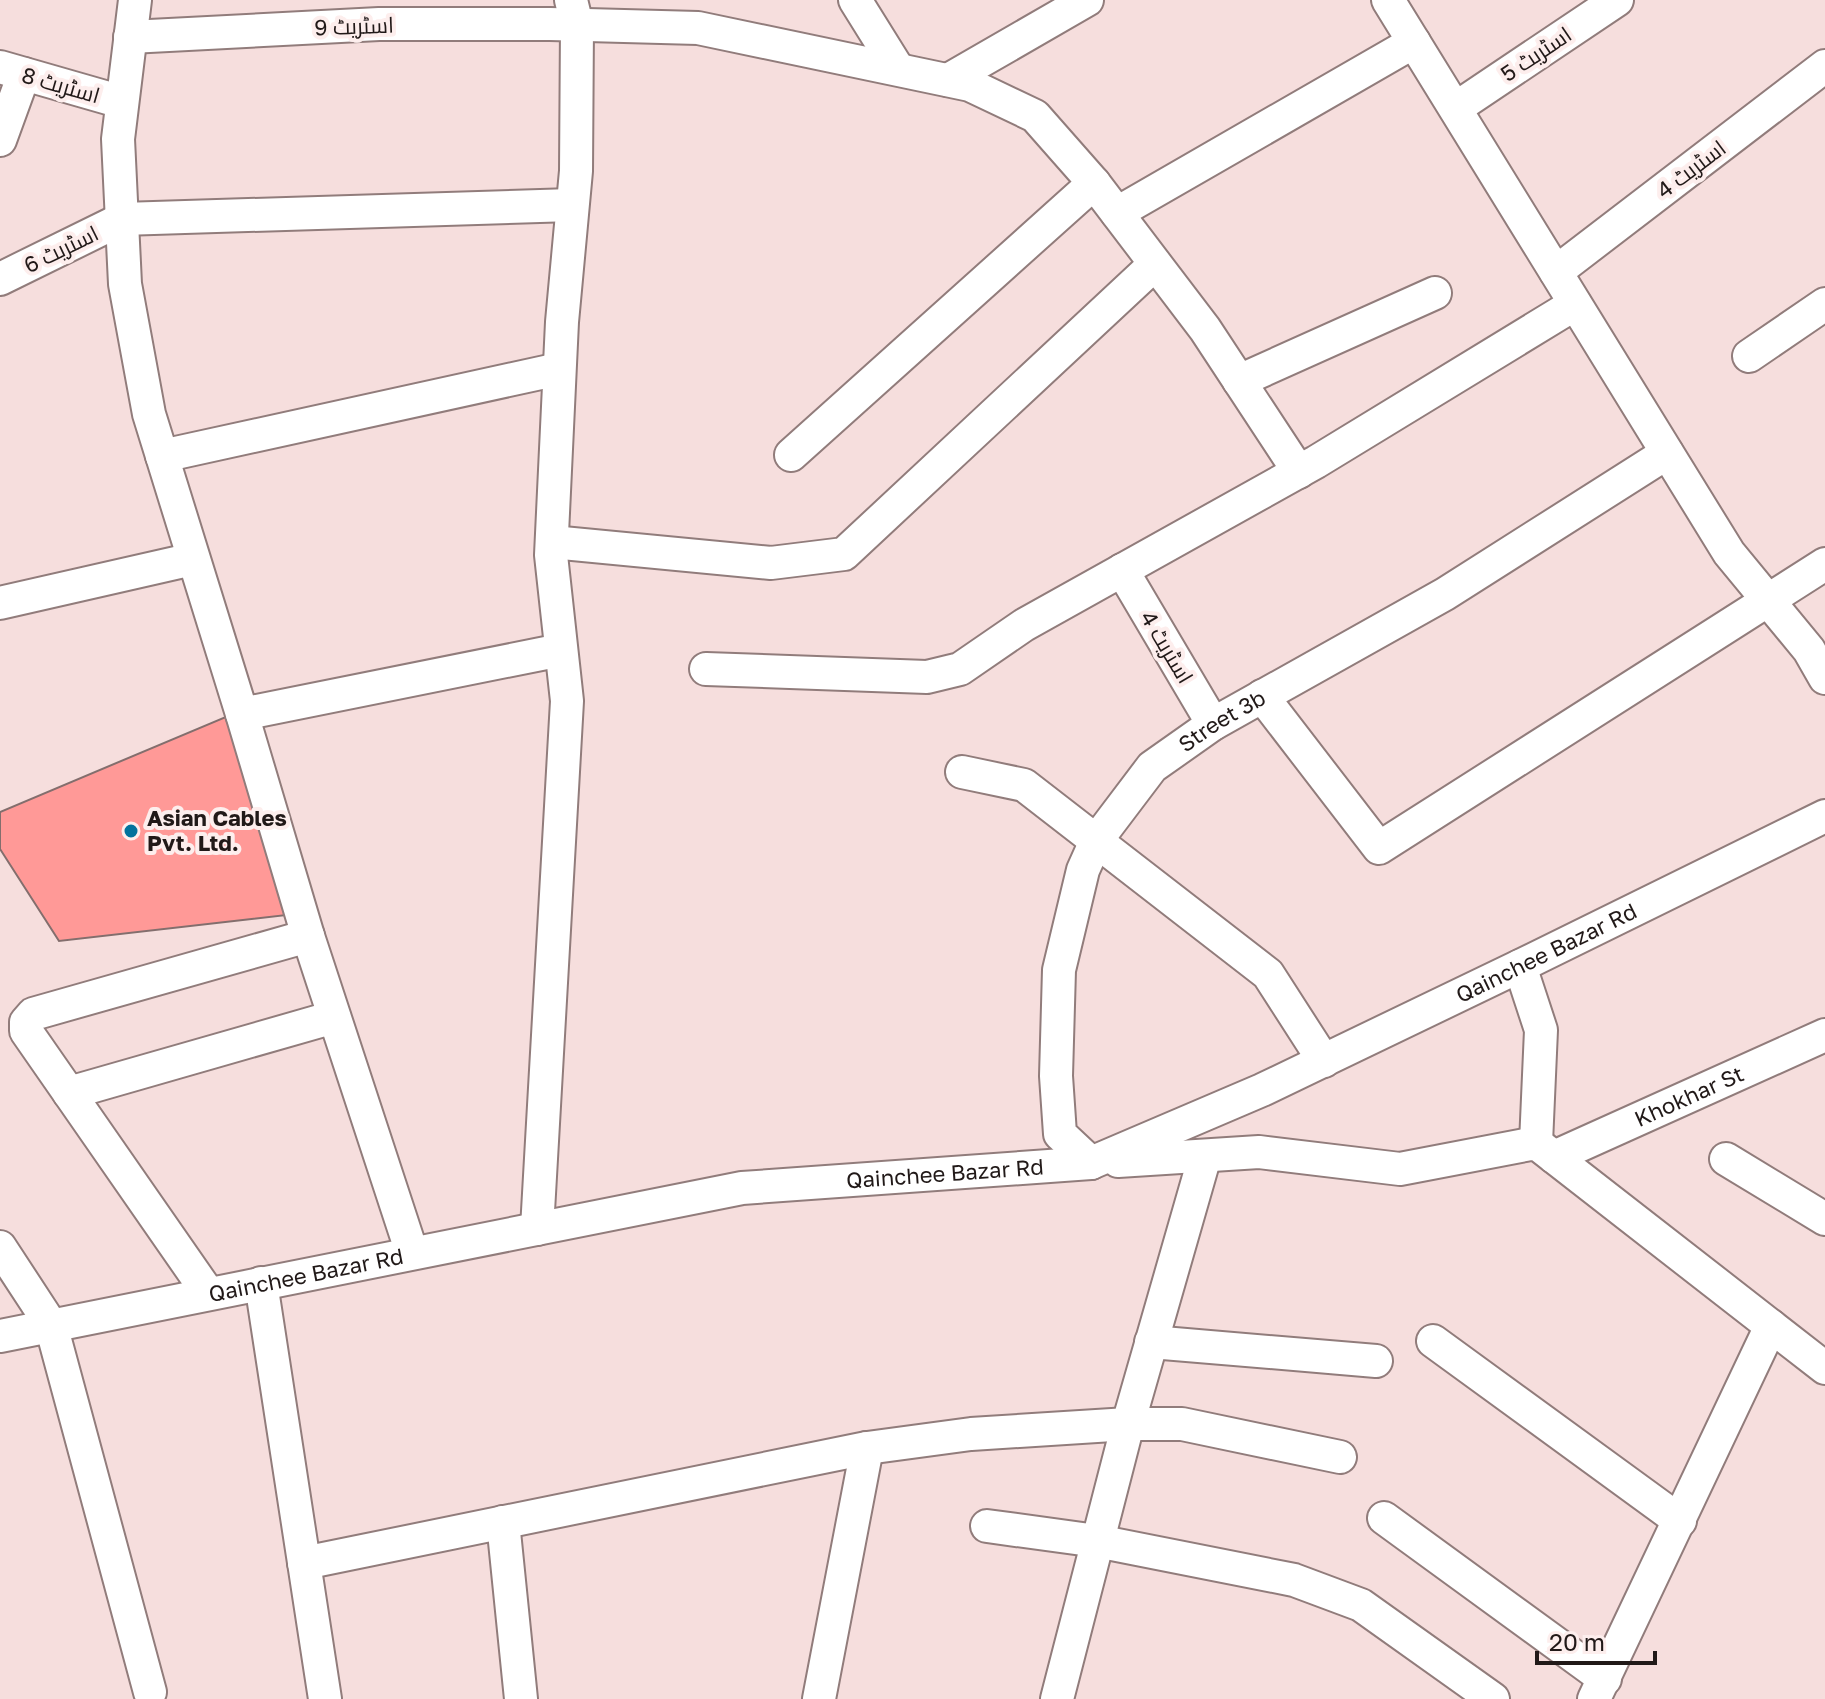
<svg xmlns="http://www.w3.org/2000/svg" width="1825" height="1699" font-family="'Golos Text',Cairo,sans-serif">
<style>
.building{fill:#ff9997;stroke:#836e6d;stroke-width:2}
.lines{fill:none;stroke-linecap:round;stroke-linejoin:round}
.street-casing{stroke:#917c7b;stroke-width:36}
.street{stroke:#fff;stroke-width:32}
.poi-dot{fill:#02729d;stroke:#fdeeed;stroke-width:3}
.labels{text-anchor:middle;stroke-width:8;stroke-linejoin:round;paint-order:stroke}
.street-label{font-size:22px;fill:#211918;stroke:#fdeeed}
.poi-label{font-size:22px;font-weight:bold;fill:#211918;stroke:#fdeeed;text-anchor:start}
</style>
<rect width="100%" height="100%" fill="#f6dedd"/>
<polygon class="building" points="228,716 287,915 59,941 0,849 0,812"/>
<g class="lines">
<defs>
<g id="street">
<polyline points="135,0 118,139 125,284 149,414 242,714 308,936 412,1253"/>
<polyline points="855,0 898,69"/>
<polyline points="1388,0 1729,553 1809,650 1825,678"/>
<polyline points="130,37 379,24 550,24 698,28 970,85 1035,116 1094,183 1205,329 1299,472"/>
<polyline points="0,67 122,102"/>
<polyline points="948,80 1087,0"/>
<polyline points="1456,108 1617,0"/>
<polyline points="0,140 24,74"/>
<polyline points="1117,213 1414,42"/>
<polyline points="1556,272 1825,66"/>
<polyline points="0,279 122,219 572,205"/>
<polyline points="1749,356 1825,304"/>
<polyline points="1239,381 1435,293"/>
<polyline points="791,455 1094,183"/>
<polyline points="162,456 559,369"/>
<polyline points="552,542 771,563 844,554 1155,264"/>
<polyline points="1122,570 1213,724"/>
<polyline points="0,603 193,559"/>
<polyline points="706,669 927,677 960,669 1024,625 1316,462 1575,304"/>
<polyline points="1262,696 1379,848 1825,564"/>
<polyline points="242,714 561,650"/>
<polyline points="962,772 1024,785 1268,974 1324,1061"/>
<polyline points="1520,966 1541,1030 1536,1143"/>
<polyline points="69,1093 334,1017"/>
<path id="s1" d="M 1554,1157 L 1825,1035"/>
<polyline points="1726,1159 1825,1219"/>
<polyline points="1118,1161 1259,1152 1400,1169 1536,1143 1825,1368"/>
<path id="s2" d="M 1091,1163 L 1060,1134 L 1056,1076 L 1059,970 L 1083,870 L 1096,841 L 1152,767 L 1213,724 L 1445,594 L 1667,453"/>
<polyline points="537,1229 567,701 551,555 562,322 576,171 577,25 571,0"/>
<polyline points="0,1247 51,1325 150,1692"/>
<polyline points="261,1283 325,1699"/>
<polyline points="208,1293 26,1031 26,1022 33,1014 308,936"/>
<path id="s3" d="M 0,1336 L 742,1188 L 1091,1163 L 1262,1090 L 1520,966 L 1825,816"/>
<polyline points="1433,1341 1680,1521"/>
<polyline points="1151,1342 1376,1361"/>
<polyline points="1384,1518 1605,1679"/>
<polyline points="503,1522 521,1699"/>
<polyline points="987,1526 1097,1541 1294,1580 1361,1605 1493,1699"/>
<polyline points="304,1563 867,1448 971,1434 1128,1424 1182,1424 1340,1457"/>
<polyline points="819,1699 867,1448"/>
<polyline points="1057,1699 1128,1424 1205,1156"/>
<polyline points="1594,1699 1771,1326"/>
</g>
</defs>
<use href="#street" class="street-casing"/>
<use href="#street" class="street"/>
</g>
<circle class="poi-dot" cx="131" cy="831" r="8"/>
<g class="labels">
<g class="street-label">
<text transform="translate(354 26) rotate(-2)" y="8">اسٹریٹ 9</text>
<text transform="translate(1536 54) rotate(-34)" y="8">اسٹریٹ 5</text>
<text transform="translate(61 85) rotate(16)" y="8">اسٹریٹ 8</text>
<text transform="translate(1691 169) rotate(-37)" y="8">اسٹریٹ 4</text>
<text transform="translate(61 249) rotate(-26)" y="8">اسٹریٹ 6</text>
<text transform="translate(1167 647) rotate(59)" y="8">اسٹریٹ 4</text>
<text dy="8" stroke="none"><textPath href="#s2" startOffset="518">Street 3b</textPath></text>
<text dy="8" stroke="none"><textPath href="#s3" startOffset="1608">Qainchee Bazar Rd</textPath></text>
<text dy="8" stroke="none"><textPath href="#s1" startOffset="148">Khokhar St</textPath></text>
<text dy="8" stroke="none"><textPath href="#s3" startOffset="960">Qainchee Bazar Rd</textPath></text>
<text dy="8" stroke="none"><textPath href="#s3" startOffset="312">Qainchee Bazar Rd</textPath></text>
</g>
<g class="poi-label">
<text x="147" y="826">Asian Cables<tspan x="147" dy="25">Pvt. Ltd.</tspan></text>
</g>
</g>
<path d="M1537 1651v12h118v-12" fill="none" stroke="#211918" stroke-width="4"/>
<text x="1549" y="1651" font-size="24" fill="#211918" stroke="#fdeeed" stroke-width="6" paint-order="stroke">20 m</text>
</svg>
